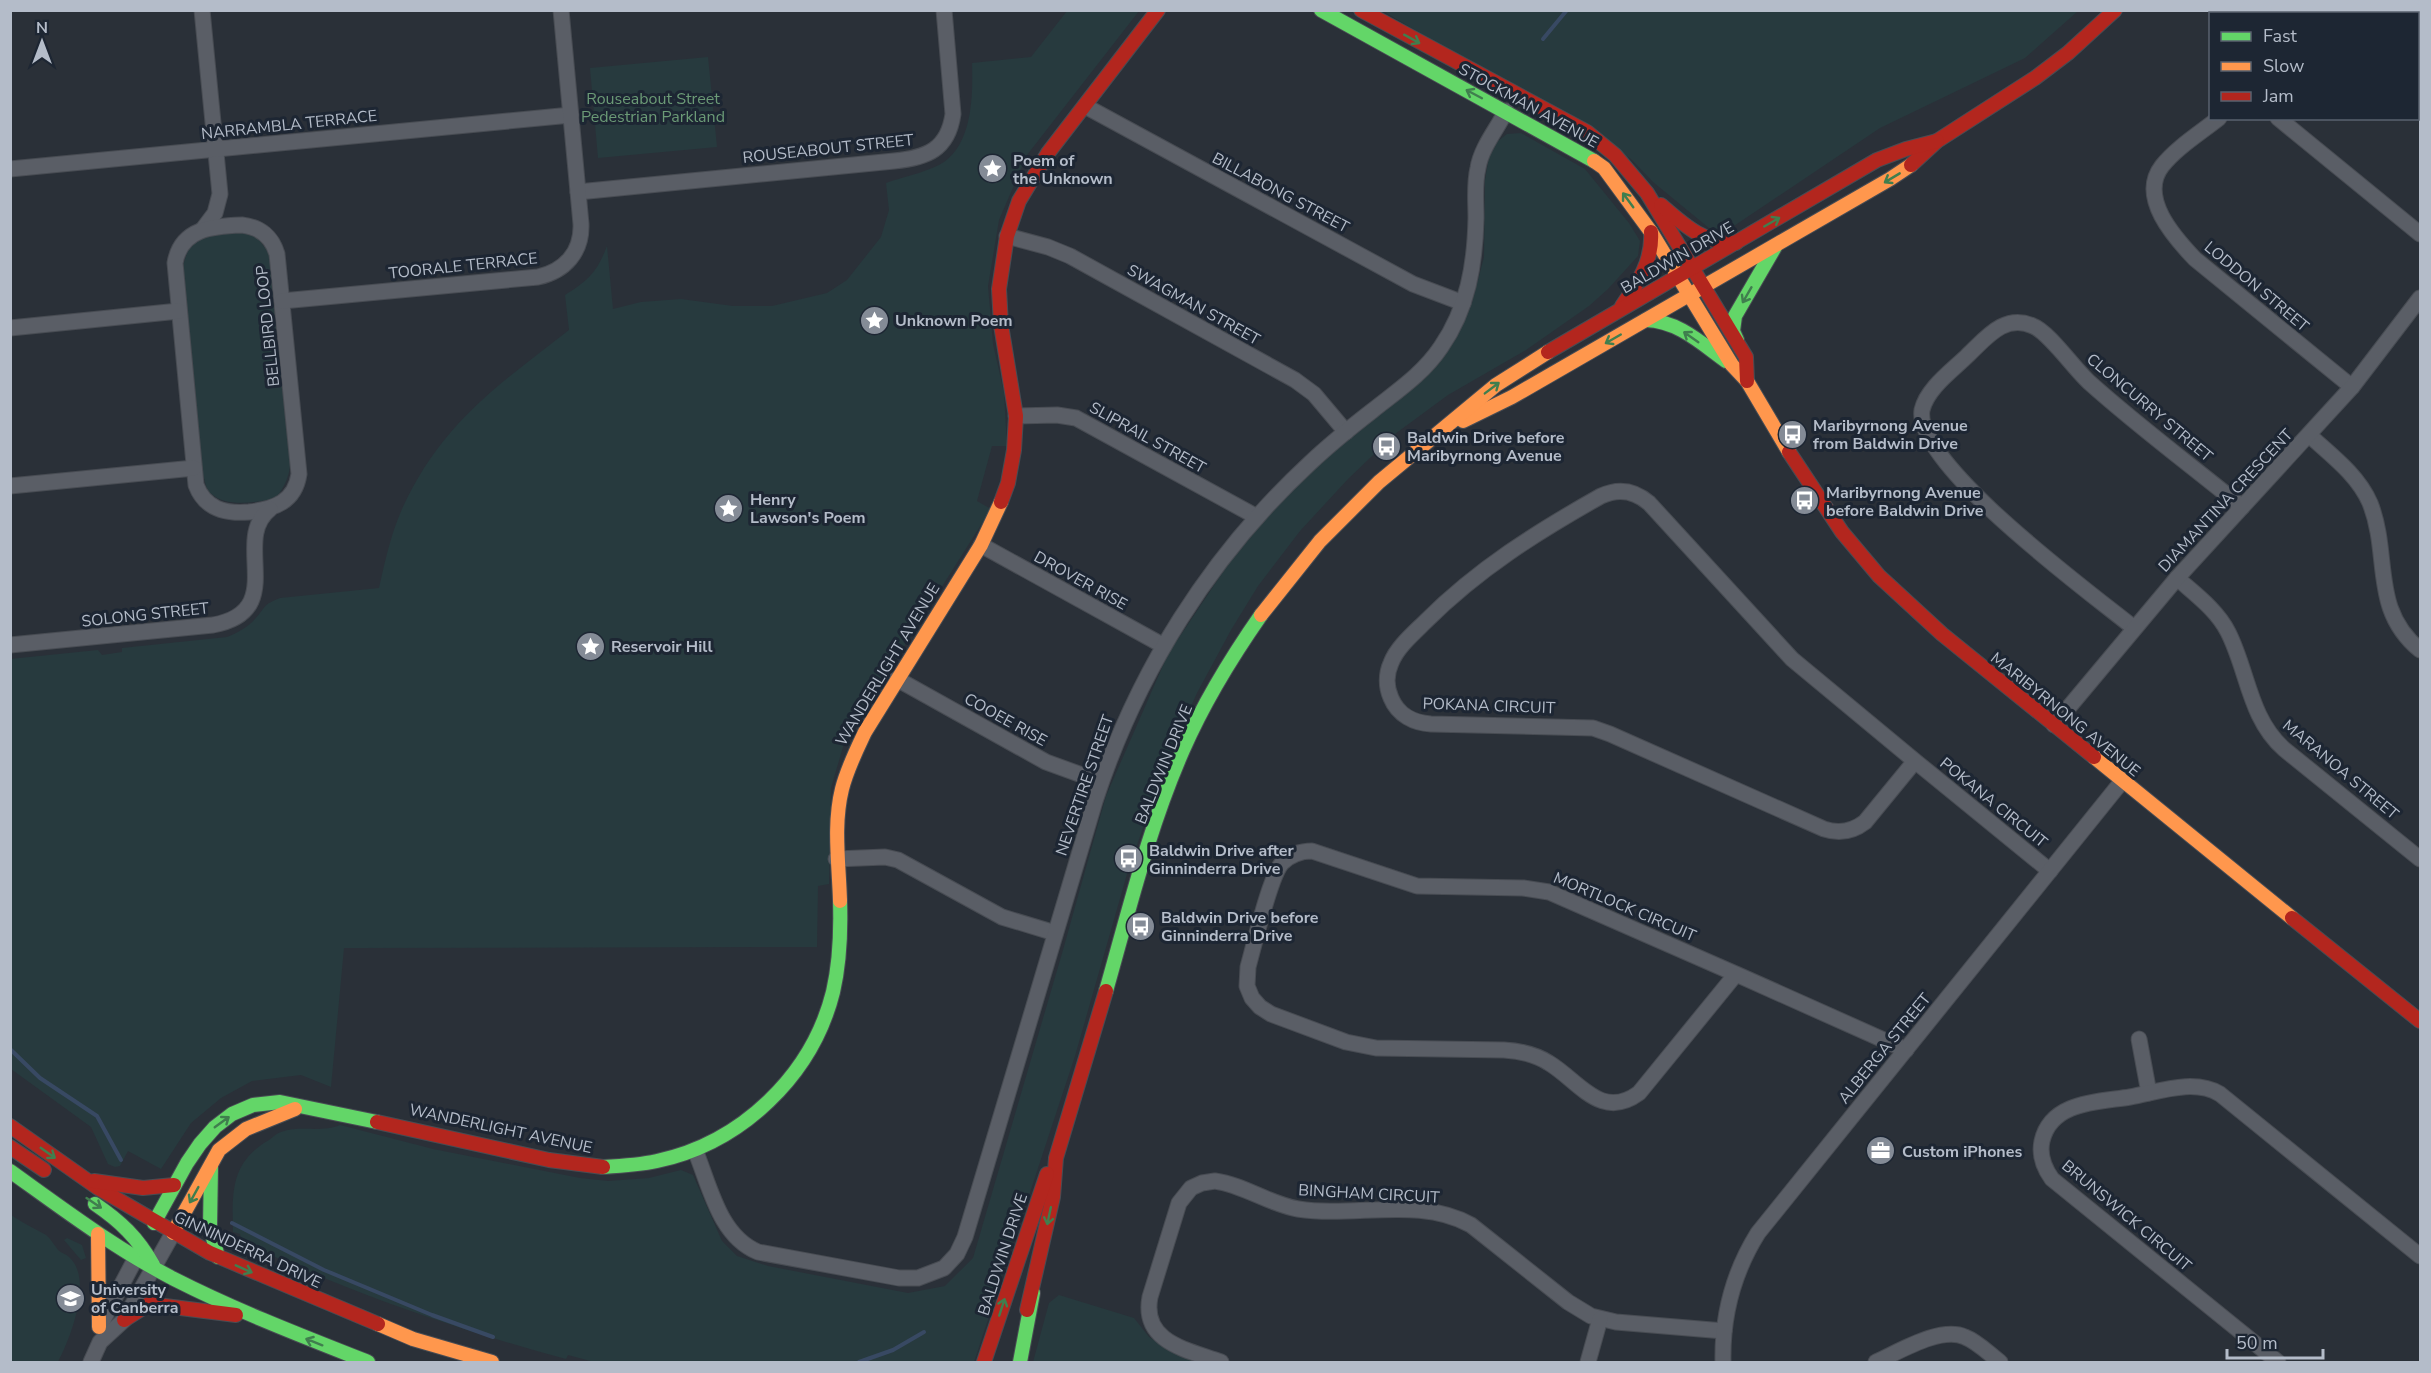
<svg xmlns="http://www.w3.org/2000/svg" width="2431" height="1373" font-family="'Nunito Sans',sans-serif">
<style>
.green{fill:#273a3e}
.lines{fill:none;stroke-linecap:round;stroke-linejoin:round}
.stream{stroke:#384963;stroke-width:4}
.street-casing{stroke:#484c53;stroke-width:17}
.fast-casing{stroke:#484c53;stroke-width:16}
.slow-casing{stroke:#484c53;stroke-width:16}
.jam-casing{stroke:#484c53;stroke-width:16}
.street{stroke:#5a5e66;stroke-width:15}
.fast{stroke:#63d668;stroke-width:14}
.slow{stroke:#ff974d;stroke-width:14}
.jam{stroke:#b3261e;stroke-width:14}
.oneway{stroke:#407e4e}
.labels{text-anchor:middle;stroke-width:6;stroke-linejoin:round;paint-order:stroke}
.park-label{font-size:16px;fill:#6b9a76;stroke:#1d2633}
.street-label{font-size:16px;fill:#b4bcc9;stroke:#1d2633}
.poi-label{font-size:16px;font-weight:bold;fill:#b4bcc9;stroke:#1d2633;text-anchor:start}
</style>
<rect width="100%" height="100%" fill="#2a3038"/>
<g class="green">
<path d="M 1067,11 L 1139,11 L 1027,155 L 999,220 L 988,286 L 993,344 L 1004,393 L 1007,446 L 992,446 L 977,501 L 991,509 L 845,740 L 831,788 L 829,884 L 818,886 L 817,947 L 344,948 L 331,1087 L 301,1075 L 252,1081 L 221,1098 L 191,1123 L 161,1169 L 128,1151 L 120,1166 L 115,1167 L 108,1164 L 91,1127 L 11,1069 L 10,659 L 98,650 L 102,655 L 122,652 L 122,648 L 227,637 C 237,633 248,627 255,619 C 267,606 262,605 280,598 L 379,588 C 385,561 391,534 402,509 C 441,424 497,386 569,330 L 565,295 C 589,280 597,272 607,246 L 613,309 L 641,302 L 681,299 L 733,306 L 772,306 L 827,293 L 847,280 L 881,237 L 889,210 L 886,183 C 903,177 923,173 939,165 C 973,147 973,95 972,63 L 1031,57 Z"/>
<polygon points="1383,11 2078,11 2025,58 1880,128 1728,230 1709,228 1653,182 1631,159"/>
<polygon points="708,57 717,147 598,158 590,68"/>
<path d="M 1521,133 L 1585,169 L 1629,223 L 1640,241 L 1638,256 L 1608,289 L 1589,306 L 1526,350 L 1448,395 L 1395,434 L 1348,479 L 1300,531 L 1258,586 L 1231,630 L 1197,693 L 1165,764 L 1127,874 L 1075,1056 L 974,1362 L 594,1362 L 568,1355 L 566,1359 C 492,1339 420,1316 349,1288 C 311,1273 275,1259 241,1239 L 240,1234 L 233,1232 C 232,1191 231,1162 269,1140 C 273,1137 277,1133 281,1132 C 300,1125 322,1133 340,1125 L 433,1149 L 580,1178 L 608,1181 L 649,1178 L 681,1170 L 693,1175 L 722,1241 L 737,1256 L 768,1266 L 908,1293 L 945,1286 L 973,1258 L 1063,950 L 1106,796 L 1168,654 L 1229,563 L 1280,502 L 1347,439 L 1416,386 L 1445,353 L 1472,303 L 1484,257 L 1485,180 L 1489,157 L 1498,141 L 1507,134 Z"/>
<path d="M 238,228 L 257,237 L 271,256 L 291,448 C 291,469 289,482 275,499 C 255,502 227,508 210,493 C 206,489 205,481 203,475 L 183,267 C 190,233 207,232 238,228 Z"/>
<path d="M 10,1214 C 22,1223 34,1228 46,1235 C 51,1239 54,1245 58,1250 C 61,1253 66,1254 69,1257 C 94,1279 70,1339 58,1362 L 11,1362 Z"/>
<polygon points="67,1238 82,1245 86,1258 81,1260 64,1240"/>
<polygon points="1059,1295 1134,1318 1149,1337 1181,1356 1201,1362 1033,1362 1049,1303"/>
</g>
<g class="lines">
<g class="stream">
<polyline points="1543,39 1567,10"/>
<polyline points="10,1049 40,1078 97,1116 121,1160"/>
<polyline points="232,1223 324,1270 432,1315 493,1337"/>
<polyline points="859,1362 893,1350 924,1332"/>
</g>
<defs>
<g id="street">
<polyline points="202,10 220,194 215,213 203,229"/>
<polyline points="2402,10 2406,14"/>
<polyline points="2418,23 2420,25"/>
<polyline points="1085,106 1413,284 1463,303"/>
<path d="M 2219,118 C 2200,133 2176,148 2162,166 C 2138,197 2174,237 2195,259 L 2352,387"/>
<polyline points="2278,118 2420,234"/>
<polyline points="10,169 571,115"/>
<path d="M 578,192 L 894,161 C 926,158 948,150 953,114 L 944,10"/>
<path d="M 242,225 C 260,227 272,237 277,254 L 299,474 C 295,502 274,509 249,512 C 225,514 205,509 196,485 L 175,263 C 181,228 213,226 242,225 Z"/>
<polyline points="1007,236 1048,247 1070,256 1295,380 1314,394 1346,432"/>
<path d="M 282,301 L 538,277 C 565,271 582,252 581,224 L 561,10"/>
<polyline points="10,328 179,311"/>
<polyline points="1016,416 1057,415 1076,418 1257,517"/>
<path d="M 2309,435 C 2331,455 2358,475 2370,503 C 2391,556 2370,609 2420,650"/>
<polyline points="10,486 194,468"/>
<polyline points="981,545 1164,646"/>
<path d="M 2177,578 C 2195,594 2217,610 2228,632 C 2248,671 2249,718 2284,749 L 2420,859"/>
<path d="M 2134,628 C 2092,594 1913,463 1922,410 C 1927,388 1953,370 1968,355 C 1986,338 2005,313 2033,326 C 2049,332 2075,370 2090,383 C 2139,427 2192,466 2242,507"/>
<path d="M 10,645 L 213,625 C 290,611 230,540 270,509"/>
<polyline points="897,679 1046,762 1101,782"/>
<polyline points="2054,725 2177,578 2352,387 2420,298"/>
<path d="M 1915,761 L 1792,659 L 1649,503 C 1634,490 1618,488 1601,496 C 1537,532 1478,569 1426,621 C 1414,633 1397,647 1391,663 C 1386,674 1386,687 1391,698 C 1398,715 1414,723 1431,724 L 1593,728 L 1610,734 L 1824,829 C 1839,834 1852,832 1865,822 L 1915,761 L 2050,871"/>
<polyline points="836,859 885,857 898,860 1002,917 1055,933"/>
<path d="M 1736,974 L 1549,892 L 1523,888 L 1417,886 L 1312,851 C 1301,851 1290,855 1282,863 C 1270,876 1254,946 1248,967 L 1247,986 L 1252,998 L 1260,1007 L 1271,1014 L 1346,1042 L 1376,1048 L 1504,1050 C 1520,1051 1535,1054 1549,1063 C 1579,1081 1601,1121 1639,1093 L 1736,974 L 1906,1050"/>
<polyline points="2139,1039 2149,1093"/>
<path d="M 695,1150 C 710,1186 719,1236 758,1252 L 899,1278 L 918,1278 L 944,1268 L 957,1254 L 965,1237 L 1095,801 C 1137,672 1210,556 1309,464 C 1329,445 1350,428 1372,411 C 1397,391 1423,374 1441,347 C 1468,308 1475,264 1476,218 C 1476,201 1474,184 1478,168 C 1481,148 1497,129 1506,111"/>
<polyline points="102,1322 140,1250"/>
<polyline points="91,1362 100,1342 124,1320 173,1233"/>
<path d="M 1221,1362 C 1189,1350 1141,1343 1150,1297 L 1179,1203 L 1191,1188 L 1202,1183 L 1215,1181 C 1244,1185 1269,1204 1298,1209 C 1355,1218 1419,1196 1471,1225 L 1568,1302 L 1591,1316 L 1616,1322 L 1724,1331"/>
<polyline points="1588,1362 1600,1319"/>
<path d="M 1723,1362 C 1722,1315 1733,1273 1758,1233 L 2123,780"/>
<path d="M 1876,1362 C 1899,1352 1940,1326 1965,1337 C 1978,1342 1989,1354 2000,1362"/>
<path d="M 2278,1362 L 2052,1179 C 2044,1168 2039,1155 2042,1141 C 2051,1101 2099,1102 2130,1097 C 2158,1092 2194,1078 2220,1094 L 2420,1256"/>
</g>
<g id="fast">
<polyline points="1321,10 1594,161"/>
<path d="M 1646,320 C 1678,321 1701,343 1726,361"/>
<polyline points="1737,340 1733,331 1735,316 1775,247"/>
<path d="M 1106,991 C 1129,910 1149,827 1183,750 C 1204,702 1231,658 1261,615"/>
<polyline points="211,1166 210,1227 218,1257"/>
<path d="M 603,1167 C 621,1166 639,1165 657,1161 C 741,1143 812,1076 833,992 C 840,962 841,932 840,901"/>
<path d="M 10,1171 C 63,1209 116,1249 174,1279 C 237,1311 302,1336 368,1362"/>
<path d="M 95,1204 C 120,1221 138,1238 153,1265"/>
<polyline points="154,1223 187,1163 200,1144 215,1127 232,1114 253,1105 280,1102 377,1122"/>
<polyline points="1020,1362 1033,1293"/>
</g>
<g id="slow">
<polyline points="1594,161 1604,168 1651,232 1732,365 1747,381 1789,452"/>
<polyline points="1463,421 1512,397 1890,179 1911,165"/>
<polyline points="1261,615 1320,541 1379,482 1496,385 1548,352"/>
<polyline points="2094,757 2292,918"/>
<path d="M 840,901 C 839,864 833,825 842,789 C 847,769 856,751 865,732 L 981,545 L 1001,502"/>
<polyline points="173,1233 219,1150 246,1129 295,1109"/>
<polyline points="98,1234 99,1327"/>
<polyline points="378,1324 413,1339 492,1362"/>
</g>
<g id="jam">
<polyline points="1361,10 1587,132 1615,155 1647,193 1746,357 1747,381"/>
<polyline points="1911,165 1937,141 2035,78 2068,53 2115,10"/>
<path d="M 1661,205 C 1684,225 1704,244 1736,243"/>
<path d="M 1622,306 C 1638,283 1653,261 1651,232"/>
<polyline points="1548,352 1877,160 1906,149 1937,141"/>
<polyline points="1789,452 1842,532 1879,576 1942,634 2094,757"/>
<polyline points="1001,502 1008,483 1014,450 1016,416 1001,325 999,289 1007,236 1019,201 1048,153 1158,10"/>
<polyline points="2292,918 2420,1021"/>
<polyline points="377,1122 549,1160 603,1167"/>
<polyline points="10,1126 98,1188 210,1253 378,1324"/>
<polyline points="10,1147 44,1170"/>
<polyline points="94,1181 143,1188 174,1185"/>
<polyline points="1027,1310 1053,1197 1056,1158 1106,991"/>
<polyline points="124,1320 149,1304 236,1315"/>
<polyline points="984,1362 1047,1174"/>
</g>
</defs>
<use href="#street" class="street-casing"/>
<use href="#fast" class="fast-casing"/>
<use href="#slow" class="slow-casing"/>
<use href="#jam" class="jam-casing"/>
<use href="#street" class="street"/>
<use href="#fast" class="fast"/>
<use href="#slow" class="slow"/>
<use href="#jam" class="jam"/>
</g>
<defs><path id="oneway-shaft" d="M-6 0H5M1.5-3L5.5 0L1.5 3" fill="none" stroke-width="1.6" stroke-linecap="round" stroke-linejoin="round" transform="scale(1.5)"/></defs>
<g class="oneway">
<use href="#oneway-shaft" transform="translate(1412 39) rotate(29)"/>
<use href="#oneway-shaft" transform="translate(1474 94) rotate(-152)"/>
<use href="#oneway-shaft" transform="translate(1892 178) rotate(149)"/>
<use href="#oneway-shaft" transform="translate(1628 200) rotate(-126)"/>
<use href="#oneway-shaft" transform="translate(1772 222) rotate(-30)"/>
<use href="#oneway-shaft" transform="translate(1747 295) rotate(120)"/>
<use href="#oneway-shaft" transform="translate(1691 337) rotate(-145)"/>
<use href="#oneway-shaft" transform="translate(1613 339) rotate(150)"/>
<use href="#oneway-shaft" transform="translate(1492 388) rotate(-37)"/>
<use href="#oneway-shaft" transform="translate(222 1122) rotate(-36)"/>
<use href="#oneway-shaft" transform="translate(48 1153) rotate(35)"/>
<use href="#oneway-shaft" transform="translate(194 1195) rotate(119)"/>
<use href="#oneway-shaft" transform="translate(94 1203) rotate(34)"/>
<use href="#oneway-shaft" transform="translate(1049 1216) rotate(102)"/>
<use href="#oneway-shaft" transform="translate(244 1269) rotate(24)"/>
<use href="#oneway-shaft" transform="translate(1002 1307) rotate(-72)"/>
<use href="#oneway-shaft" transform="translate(314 1342) rotate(-158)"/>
</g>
<defs>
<symbol id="sight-disc" viewBox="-11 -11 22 22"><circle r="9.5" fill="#848b96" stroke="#1d2633"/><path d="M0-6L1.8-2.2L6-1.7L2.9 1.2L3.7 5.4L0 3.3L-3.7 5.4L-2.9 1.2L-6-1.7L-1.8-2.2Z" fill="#fff"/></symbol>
<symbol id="bus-disc" viewBox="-11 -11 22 22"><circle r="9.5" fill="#848b96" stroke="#1d2633"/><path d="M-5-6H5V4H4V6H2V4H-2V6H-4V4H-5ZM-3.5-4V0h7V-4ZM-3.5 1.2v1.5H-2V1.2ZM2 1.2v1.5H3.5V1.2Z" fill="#fff"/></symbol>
<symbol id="office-disc" viewBox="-11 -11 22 22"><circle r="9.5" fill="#848b96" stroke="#1d2633"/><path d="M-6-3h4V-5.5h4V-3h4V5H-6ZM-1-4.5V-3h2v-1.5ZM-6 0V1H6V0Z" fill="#fff"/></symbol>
<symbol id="university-disc" viewBox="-11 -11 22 22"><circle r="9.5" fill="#848b96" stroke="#1d2633"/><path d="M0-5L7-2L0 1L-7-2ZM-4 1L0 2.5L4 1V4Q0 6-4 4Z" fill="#fff"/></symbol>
</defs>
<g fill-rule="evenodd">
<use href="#sight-disc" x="976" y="152" width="33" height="33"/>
<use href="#sight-disc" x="858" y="304" width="33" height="33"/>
<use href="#bus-disc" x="1776" y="418" width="33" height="33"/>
<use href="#bus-disc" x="1370" y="430" width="33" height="33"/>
<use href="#bus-disc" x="1788" y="484" width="33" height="33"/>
<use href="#sight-disc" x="712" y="492" width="33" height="33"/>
<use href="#sight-disc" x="574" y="630" width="33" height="33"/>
<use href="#bus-disc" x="1112" y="842" width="33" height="33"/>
<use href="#bus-disc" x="1124" y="910" width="33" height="33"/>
<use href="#office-disc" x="1864" y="1134" width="33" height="33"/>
<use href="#university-disc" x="54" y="1282" width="33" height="33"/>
</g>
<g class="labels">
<g class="park-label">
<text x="653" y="104">Rouseabout Street<tspan x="653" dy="18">Pedestrian Parkland</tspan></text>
</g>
<g class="street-label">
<text transform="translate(1529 105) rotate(29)" y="6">STOCKMAN AVENUE</text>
<text transform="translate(289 124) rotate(-6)" y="6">NARRAMBLA TERRACE</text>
<text transform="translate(828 148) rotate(-6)" y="6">ROUSEABOUT STREET</text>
<text transform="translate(1281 192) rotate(28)" y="6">BILLABONG STREET</text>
<text transform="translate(1677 257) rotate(-30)" y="6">BALDWIN DRIVE</text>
<text transform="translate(463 265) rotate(-6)" y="6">TOORALE TERRACE</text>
<text transform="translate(2257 286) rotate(40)" y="6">LODDON STREET</text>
<text transform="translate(1194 304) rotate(29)" y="6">SWAGMAN STREET</text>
<text transform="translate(267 326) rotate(-96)" y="6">BELLBIRD LOOP</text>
<text transform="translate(2150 407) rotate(40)" y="6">CLONCURRY STREET</text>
<text transform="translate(1148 437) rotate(29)" y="6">SLIPRAIL STREET</text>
<text transform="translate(2225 500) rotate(-47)" y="6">DIAMANTINA CRESCENT</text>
<text transform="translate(1081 580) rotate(29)" y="6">DROVER RISE</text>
<text transform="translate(145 614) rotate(-6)" y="6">SOLONG STREET</text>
<text transform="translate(887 664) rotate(-59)" y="6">WANDERLIGHT AVENUE</text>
<text transform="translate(1489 705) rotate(2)" y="6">POKANA CIRCUIT</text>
<text transform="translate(2066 714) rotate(39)" y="6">MARIBYRNONG AVENUE</text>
<text transform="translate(1006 719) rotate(29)" y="6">COOEE RISE</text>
<text transform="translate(1163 764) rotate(-68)" y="6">BALDWIN DRIVE</text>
<text transform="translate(2341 769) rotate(40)" y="6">MARANOA STREET</text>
<text transform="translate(1084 785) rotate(-71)" y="6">NEVERTIRE STREET</text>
<text transform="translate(1994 802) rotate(39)" y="6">POKANA CIRCUIT</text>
<text transform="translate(1625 906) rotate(23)" y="6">MORTLOCK CIRCUIT</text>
<text transform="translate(1884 1048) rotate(-51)" y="6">ALBERGA STREET</text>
<text transform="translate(501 1128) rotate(12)" y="6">WANDERLIGHT AVENUE</text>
<text transform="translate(1369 1193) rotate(3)" y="6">BINGHAM CIRCUIT</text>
<text transform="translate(2127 1215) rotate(40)" y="6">BRUNSWICK CIRCUIT</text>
<text transform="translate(248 1249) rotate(25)" y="6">GINNINDERRA DRIVE</text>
<text transform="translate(1002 1254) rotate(-72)" y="6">BALDWIN DRIVE</text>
</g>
<g class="poi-label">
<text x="1013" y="166">Poem of<tspan x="1013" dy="18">the Unknown</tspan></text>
<text x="895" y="326">Unknown Poem</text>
<text x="1813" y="431">Maribyrnong Avenue<tspan x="1813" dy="18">from Baldwin Drive</tspan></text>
<text x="1407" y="443">Baldwin Drive before<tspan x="1407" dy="18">Maribyrnong Avenue</tspan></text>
<text x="1826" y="498">Maribyrnong Avenue<tspan x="1826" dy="18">before Baldwin Drive</tspan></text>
<text x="750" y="505">Henry<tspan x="750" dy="18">Lawson's Poem</tspan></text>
<text x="611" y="652">Reservoir Hill</text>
<text x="1149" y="856">Baldwin Drive after<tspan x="1149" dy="18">Ginninderra Drive</tspan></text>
<text x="1161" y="923">Baldwin Drive before<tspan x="1161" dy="18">Ginninderra Drive</tspan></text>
<text x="1902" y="1157">Custom iPhones</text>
<text x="91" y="1295">University<tspan x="91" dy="18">of Canberra</tspan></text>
</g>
</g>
<rect width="2431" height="1373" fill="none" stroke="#b4bcc9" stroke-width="24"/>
<rect x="2209" y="12" width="210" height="108" fill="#1d2633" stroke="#59626f" stroke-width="1.5"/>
<rect x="2221" y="32" width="30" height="9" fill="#63d668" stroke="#59626f" stroke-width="1.5"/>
<text x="2263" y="42" font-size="18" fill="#b4bcc9">Fast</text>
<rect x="2221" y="62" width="30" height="9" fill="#ff974d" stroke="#59626f" stroke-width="1.5"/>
<text x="2263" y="72" font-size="18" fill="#b4bcc9">Slow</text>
<rect x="2221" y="92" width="30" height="9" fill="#b3261e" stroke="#59626f" stroke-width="1.5"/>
<text x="2263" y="102" font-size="18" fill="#b4bcc9">Jam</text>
<g transform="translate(42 42)" stroke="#1d2633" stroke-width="4.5" paint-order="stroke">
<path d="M0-4.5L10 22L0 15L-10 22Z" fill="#b4bcc9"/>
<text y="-9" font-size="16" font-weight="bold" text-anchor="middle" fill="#b4bcc9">N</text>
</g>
<path d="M2227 1349v9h96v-9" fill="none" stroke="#b4bcc9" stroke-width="3"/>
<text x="2236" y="1349" font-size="18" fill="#b4bcc9" stroke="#1d2633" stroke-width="4.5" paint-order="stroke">50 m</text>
</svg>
